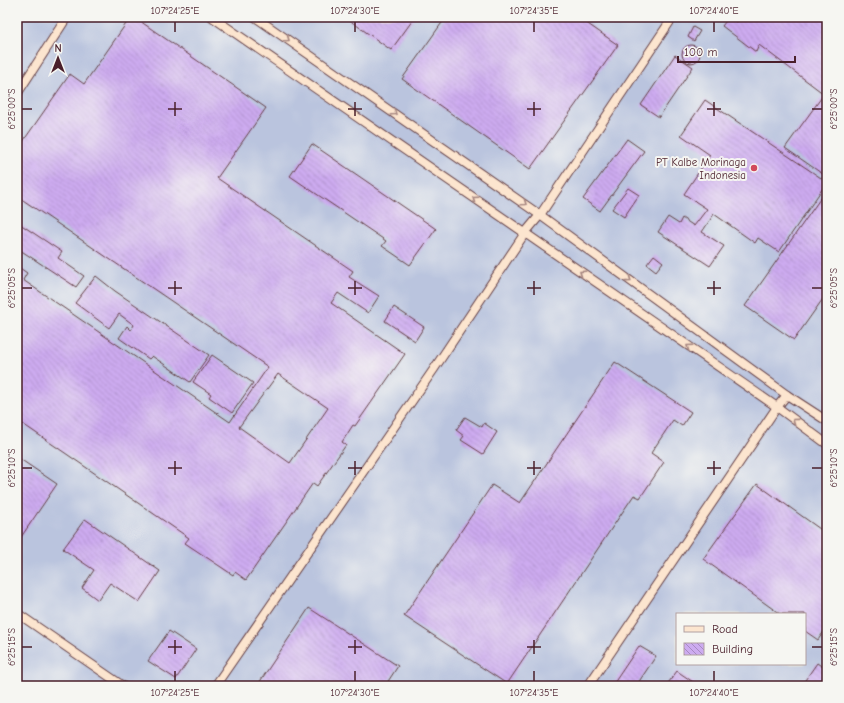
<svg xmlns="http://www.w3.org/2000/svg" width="844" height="703" font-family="'Comic Neue',sans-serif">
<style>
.industrial{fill:#bac4de;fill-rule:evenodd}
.building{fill:url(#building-back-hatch);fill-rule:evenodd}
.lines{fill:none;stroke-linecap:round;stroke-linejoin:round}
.secondary-casing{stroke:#623d43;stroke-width:10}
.secondary{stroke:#fce5cf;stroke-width:8}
.oneway{stroke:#a3827d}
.ticks{fill:none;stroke:#4a1f2b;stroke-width:1.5}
.poi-dot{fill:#d1495b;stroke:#f6f6f2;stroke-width:1.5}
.labels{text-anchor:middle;stroke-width:4;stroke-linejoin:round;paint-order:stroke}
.poi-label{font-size:11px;fill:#4a1f2b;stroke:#f6f6f2;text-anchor:end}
.neatline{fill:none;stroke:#4a1f2b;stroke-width:1.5}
.ticks-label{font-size:10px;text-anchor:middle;fill:#4a1f2b}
</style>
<defs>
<pattern id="building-back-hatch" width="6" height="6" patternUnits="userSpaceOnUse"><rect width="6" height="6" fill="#cdabf0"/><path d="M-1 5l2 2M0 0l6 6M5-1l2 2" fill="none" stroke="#a88bc3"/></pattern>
</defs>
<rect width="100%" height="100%" fill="#f6f6f2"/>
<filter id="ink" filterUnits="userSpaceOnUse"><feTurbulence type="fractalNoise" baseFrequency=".025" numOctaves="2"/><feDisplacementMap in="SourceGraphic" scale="8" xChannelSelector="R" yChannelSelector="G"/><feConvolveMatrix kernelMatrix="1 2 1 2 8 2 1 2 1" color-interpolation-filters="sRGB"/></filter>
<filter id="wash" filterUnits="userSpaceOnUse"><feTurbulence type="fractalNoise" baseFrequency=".012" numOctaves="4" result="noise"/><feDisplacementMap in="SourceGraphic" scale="16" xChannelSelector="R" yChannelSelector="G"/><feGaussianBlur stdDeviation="0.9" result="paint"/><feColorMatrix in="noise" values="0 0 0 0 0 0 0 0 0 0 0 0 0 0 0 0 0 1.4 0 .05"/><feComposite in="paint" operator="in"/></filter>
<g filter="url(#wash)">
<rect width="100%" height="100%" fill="#ece7cc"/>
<path class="industrial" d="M 17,17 L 827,17 L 827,686 L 25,686 L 17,678 ZM 677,614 L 805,614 L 805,664 L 677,664 Z"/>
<g id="blocks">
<g class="building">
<polygon points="345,17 415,17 391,50"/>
<polygon points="446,17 578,17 618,45 530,169 402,79"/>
<polygon points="729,17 737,22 740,17 827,17 827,177 785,148 824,94 759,45 756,52 722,26"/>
<path d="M 130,18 L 135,22 L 137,19 L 266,108 L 217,178 L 353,271 L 349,277 L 379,296 L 368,313 L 338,293 L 331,303 L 405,354 L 355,426 L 353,425 L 342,442 L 346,445 L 317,486 L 313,483 L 246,580 L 235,572 L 233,575 L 185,543 L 189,538 L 17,420 L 17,266 L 27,273 L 23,280 L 230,422 L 268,367 L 17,196 L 17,150 L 70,74 L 84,84 ZM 278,374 L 328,408 L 290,463 L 239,427 Z"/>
<polygon points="693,27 700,31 694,41 688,37"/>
<circle cx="691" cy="54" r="9"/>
<polygon points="675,55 693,67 659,117 641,105"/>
<polygon points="705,100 827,182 779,252 758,238 755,243 714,214 702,232 724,246 710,266 658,232 668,217 679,224 682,218 694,226 707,209 684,194 710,155 681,135"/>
<polygon points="627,139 644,151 600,211 583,199"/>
<polygon points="312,144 436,229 410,265 382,246 386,241 290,176"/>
<polygon points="628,188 639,195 624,217 612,209"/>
<polygon points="827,189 827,293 794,340 745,306"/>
<polygon points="17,222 62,252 58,258 84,276 76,287 17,248 17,244 18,243 17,242"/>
<polygon points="654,255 663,262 656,271 647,264"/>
<polygon points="96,276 115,291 209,355 190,382 152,356 149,359 119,338 127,326 131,330 134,325 119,314 109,328 75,303"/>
<polygon points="394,307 424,327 415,341 385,321"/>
<polygon points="212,355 253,383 232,413 209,397 211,394 193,382"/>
<polygon points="615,362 691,412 682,426 673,420 651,453 664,462 640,498 634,495 507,684 404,616 492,485 520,503"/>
<polygon points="465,417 482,427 484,423 497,432 483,454 461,440 464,436 456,430"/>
<polygon points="17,457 57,484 17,543"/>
<polygon points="757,484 827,534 827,627 818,640 805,631 805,614 780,614 703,559"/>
<polygon points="85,519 160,571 139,602 110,583 98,600 82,588 94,570 63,549"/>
<polygon points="309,608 398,666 385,686 257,686"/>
<polygon points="169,631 196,649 176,679 148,661"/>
<polygon points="639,646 656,656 636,686 612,686"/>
<polygon points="817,663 827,670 827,686 801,686"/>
<polygon points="677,671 699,686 666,686"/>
</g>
</g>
</g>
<g filter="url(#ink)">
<use href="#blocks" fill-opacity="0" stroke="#623d43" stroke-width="1"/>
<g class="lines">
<defs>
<g id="secondary">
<polyline points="212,17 777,407 827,444"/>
<polyline points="255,17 540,215 787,395 827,421"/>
<polyline points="17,94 67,17"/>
<polyline points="17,613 123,686"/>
<polyline points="215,686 434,369 525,233 540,215 673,17"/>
<polyline points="588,686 777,407 787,395"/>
</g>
</defs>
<use href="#secondary" class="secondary-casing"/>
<use href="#secondary" class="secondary"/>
</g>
<defs><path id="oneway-chevron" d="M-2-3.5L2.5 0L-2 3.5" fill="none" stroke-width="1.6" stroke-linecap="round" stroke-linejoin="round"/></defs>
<g class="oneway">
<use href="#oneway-chevron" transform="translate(287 39) rotate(35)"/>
<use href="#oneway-chevron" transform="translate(394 113) rotate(35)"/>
<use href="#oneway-chevron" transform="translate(475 199) rotate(-145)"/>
<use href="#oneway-chevron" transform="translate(524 203) rotate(35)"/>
<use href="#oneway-chevron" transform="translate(582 273) rotate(-145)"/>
<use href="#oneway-chevron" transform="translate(629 280) rotate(36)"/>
<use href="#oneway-chevron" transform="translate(689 347) rotate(-145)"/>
<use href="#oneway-chevron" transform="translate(795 421) rotate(-144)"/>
</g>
</g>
<path class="ticks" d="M 175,22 L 175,32M 355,22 L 355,32M 534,22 L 534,32M 714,22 L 714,32M 175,102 L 175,116M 355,102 L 355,116M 534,102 L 534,116M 714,102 L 714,116M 22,109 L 32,109M 168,109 L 182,109M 348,109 L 362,109M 527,109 L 541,109M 707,109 L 721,109M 812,109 L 822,109M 175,281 L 175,295M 355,281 L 355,295M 534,281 L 534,295M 714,281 L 714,295M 22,288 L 32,288M 168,288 L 182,288M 348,288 L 362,288M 527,288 L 541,288M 707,288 L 721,288M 812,288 L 822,288M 175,461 L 175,475M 355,461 L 355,475M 534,461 L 534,475M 714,461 L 714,475M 22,468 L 32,468M 168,468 L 182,468M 348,468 L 362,468M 527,468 L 541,468M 707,468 L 721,468M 812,468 L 822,468M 175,640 L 175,654M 355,640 L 355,654M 534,640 L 534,654M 22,647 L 32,647M 168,647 L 182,647M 348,647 L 362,647M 527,647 L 541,647M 812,647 L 822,647M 175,671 L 175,681M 355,671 L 355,681M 534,671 L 534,681M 714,671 L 714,681"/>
<circle class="poi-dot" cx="754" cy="168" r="4"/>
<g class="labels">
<g class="poi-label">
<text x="746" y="166">PT Kalbe Morinaga<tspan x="746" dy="13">Indonesia</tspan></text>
</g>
</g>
<rect width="844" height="703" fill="none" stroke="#f6f6f2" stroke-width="44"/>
<rect x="676" y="613" width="130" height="52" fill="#f6f6f2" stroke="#b1a0a2"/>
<rect x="684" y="626" width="20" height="6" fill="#fce5cf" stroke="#b1a0a2"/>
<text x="712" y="633" font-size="12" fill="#4a1f2b">Road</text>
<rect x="684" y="643" width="20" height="12" fill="url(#building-back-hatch)" stroke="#b1a0a2"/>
<text x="712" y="653" font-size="12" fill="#4a1f2b">Building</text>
<g transform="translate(58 58)" stroke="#f6f6f2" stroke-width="3" paint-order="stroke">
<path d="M0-3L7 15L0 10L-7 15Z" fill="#4a1f2b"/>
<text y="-6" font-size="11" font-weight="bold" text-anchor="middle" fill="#4a1f2b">N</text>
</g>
<path d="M678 56v6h117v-6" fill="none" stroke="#4a1f2b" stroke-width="2"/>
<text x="684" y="56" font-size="12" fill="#4a1f2b" stroke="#f6f6f2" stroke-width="3" paint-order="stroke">100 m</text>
<rect x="22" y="22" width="800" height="659" class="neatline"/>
<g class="ticks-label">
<text x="175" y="14">107°24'25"E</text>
<text x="355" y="14">107°24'30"E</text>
<text x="534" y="14">107°24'35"E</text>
<text x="714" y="14">107°24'40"E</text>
<text transform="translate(11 109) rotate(-90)" y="4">6°25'00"S</text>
<text transform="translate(833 109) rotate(-90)" y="4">6°25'00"S</text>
<text transform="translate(11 288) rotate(-90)" y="4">6°25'05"S</text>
<text transform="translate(833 288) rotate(-90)" y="4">6°25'05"S</text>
<text transform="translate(11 468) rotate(-90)" y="4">6°25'10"S</text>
<text transform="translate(833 468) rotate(-90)" y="4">6°25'10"S</text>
<text transform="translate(11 647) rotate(-90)" y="4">6°25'15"S</text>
<text transform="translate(833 647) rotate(-90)" y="4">6°25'15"S</text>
<text x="175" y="696">107°24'25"E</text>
<text x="355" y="696">107°24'30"E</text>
<text x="534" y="696">107°24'35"E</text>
<text x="714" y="696">107°24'40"E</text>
</g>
</svg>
